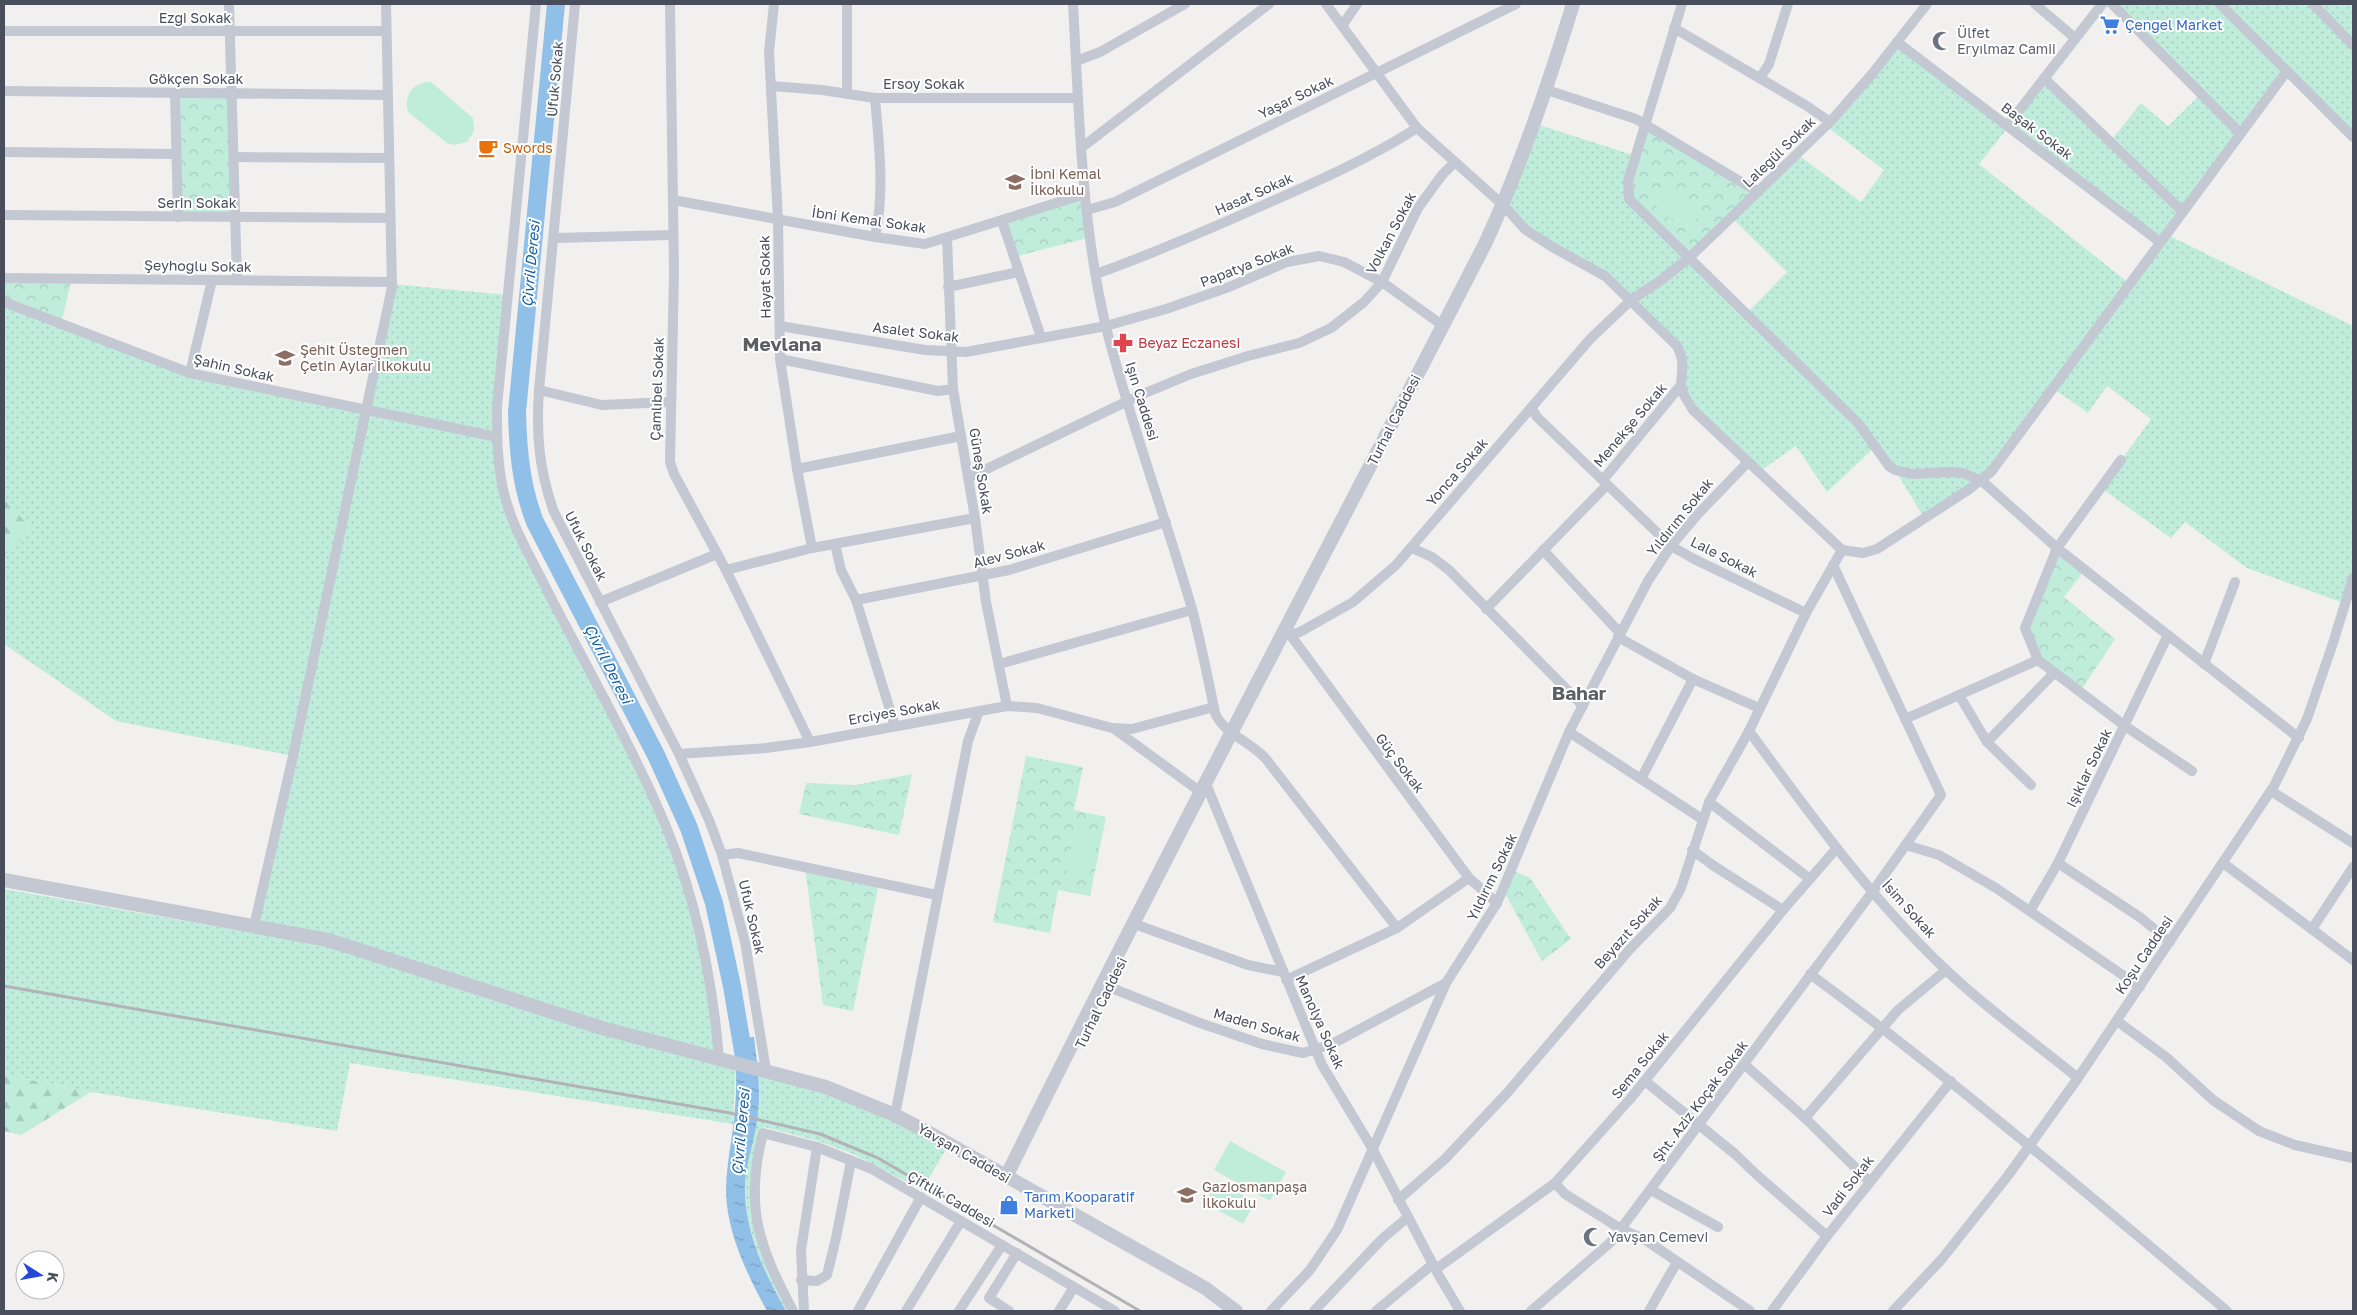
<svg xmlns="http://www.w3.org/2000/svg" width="2357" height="1315" font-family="'Golos Text',sans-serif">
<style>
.grass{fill:url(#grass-dots);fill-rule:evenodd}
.forest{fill:url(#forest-firs)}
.park{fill:url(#park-crowns)}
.garden{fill:#c0ecdc}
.water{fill:url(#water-ripples)}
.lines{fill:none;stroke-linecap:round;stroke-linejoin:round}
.river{stroke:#90c0e7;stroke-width:18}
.minor{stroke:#c4c8d3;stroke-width:10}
.tertiary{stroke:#c4c8d3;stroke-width:14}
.rail{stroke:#b2b3b9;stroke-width:3}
.labels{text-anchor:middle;stroke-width:4;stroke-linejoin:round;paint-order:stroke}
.street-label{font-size:14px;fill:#484e5c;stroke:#fff}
.shop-label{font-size:14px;fill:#366cbe;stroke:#fff;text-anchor:start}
.worship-label{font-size:14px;fill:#5b616d;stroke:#fff;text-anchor:start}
.food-label{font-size:14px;fill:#c56008;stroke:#fff;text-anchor:start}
.education-label{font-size:14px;fill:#785e54;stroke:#fff;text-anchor:start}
.health-label{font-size:14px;fill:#be3a42;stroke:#fff;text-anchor:start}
.water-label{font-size:15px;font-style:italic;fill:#1563a2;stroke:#fff}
.district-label{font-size:19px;font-weight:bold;fill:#5c5e64;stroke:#fff}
</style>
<defs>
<pattern id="grass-dots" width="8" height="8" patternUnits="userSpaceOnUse" patternTransform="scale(1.25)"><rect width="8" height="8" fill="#c0ecdc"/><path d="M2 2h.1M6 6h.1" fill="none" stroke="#a6ccbf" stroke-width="1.8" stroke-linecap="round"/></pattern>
<pattern id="forest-firs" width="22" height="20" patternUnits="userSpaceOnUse" patternTransform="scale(1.25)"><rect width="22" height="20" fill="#c0ecdc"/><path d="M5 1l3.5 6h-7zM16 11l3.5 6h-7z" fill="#a6ccbf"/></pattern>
<pattern id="park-crowns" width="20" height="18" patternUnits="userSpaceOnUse" patternTransform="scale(1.25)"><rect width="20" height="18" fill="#c0ecdc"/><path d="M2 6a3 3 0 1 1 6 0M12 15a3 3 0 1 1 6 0" fill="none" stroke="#a6ccbf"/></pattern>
<pattern id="water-ripples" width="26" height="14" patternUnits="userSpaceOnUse" patternTransform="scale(1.25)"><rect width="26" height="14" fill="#90c0e7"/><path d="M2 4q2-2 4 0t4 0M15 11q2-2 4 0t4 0" fill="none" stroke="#789ebe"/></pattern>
</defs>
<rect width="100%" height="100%" fill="#f2f0ef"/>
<g class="grass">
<path d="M 2102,4 L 2109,4 L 2050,80 L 2113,138 L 2141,103 L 2168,126 L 2202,93 L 2113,4 L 2353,4 L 2353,137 L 2287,71 L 2166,234 L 2353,326 L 2353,578 L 2346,604 L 2247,568 L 2185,522 L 2171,538 L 2101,488 L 2151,419 L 2107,386 L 2088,413 L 2054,389 L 2003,458 L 1925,519 L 1895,470 L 1876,446 L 1827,492 L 1796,446 L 1759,472 L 1688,402 L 1683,359 L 1611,281 L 1554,248 L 1503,205 L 1536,124 L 1636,156 L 1627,187 L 1746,314 L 1787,272 L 1731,217 L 1797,154 L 1861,202 L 1884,170 L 1826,126 L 1897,42 L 2007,126 ZM 2006,130 L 2160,242 L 2130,284 L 1979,164 Z"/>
<polygon points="392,284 507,295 497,437 510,513 639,768 694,908 719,1059 736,1063 733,1124 350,1063 337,1131 91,1092 4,1075 4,889 253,933 293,756 116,721 4,644 4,302 190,373 366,410"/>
<path d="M 759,1075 L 797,1078 L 949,1144 L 922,1190 L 853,1154 L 818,1141 L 764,1127 L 757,1155 L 756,1216 L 793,1311 L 786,1311 C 763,1270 741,1223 746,1173 C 748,1153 756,1134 758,1113 C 760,1101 759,1088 759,1075 Z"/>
</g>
<g class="forest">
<polygon points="4,499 32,529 4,555"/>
<polygon points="4,1075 91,1092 21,1135 4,1131"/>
</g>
<g class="park">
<polygon points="175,93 232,93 235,217 178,217"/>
<polygon points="1645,124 1758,192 1689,258 1627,193"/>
<polygon points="1085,194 1091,237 1014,257 1002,221"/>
<polygon points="4,278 72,278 61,324 4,302"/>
<polygon points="2057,548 2085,570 2064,597 2115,639 2080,692 2038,660 2025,623"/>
<polygon points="1026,756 1083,767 1074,810 1106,817 1090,896 1058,890 1050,933 993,922"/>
<polygon points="912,774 899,835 799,814 806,783 855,785"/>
<polygon points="805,867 879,883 853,1011 823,1005"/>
<polygon points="1512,870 1530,878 1571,939 1542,961 1503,890"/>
</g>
<g class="garden">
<path d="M 426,82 L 431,82 L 473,118 L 474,131 L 467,142 L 454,145 L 447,143 L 408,112 C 404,97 410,86 426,82 Z"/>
<polygon points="1667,191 1701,212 1690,231 1655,209"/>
<polygon points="1075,828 1098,833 1089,879 1066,874"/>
<polygon points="1230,1141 1286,1172 1270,1201 1214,1170"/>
<polygon points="1217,1181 1255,1202 1243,1224 1205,1203"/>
</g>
<path class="water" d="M 754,1037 C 757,1062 761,1088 758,1113 C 756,1139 745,1162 745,1189 C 745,1233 765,1274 786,1311 L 767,1311 C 748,1276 727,1234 726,1192 C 726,1164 733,1137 735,1108 C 737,1086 736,1062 735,1039 Z"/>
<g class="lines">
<path class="river" d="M 556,4 L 517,412 C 518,451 521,486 535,522 L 656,755 L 689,828 L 714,903 L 732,986 L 745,1063"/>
<g class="minor">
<polyline points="229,4 237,280"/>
<path d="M 536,4 L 497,407 C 497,434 497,462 503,489 C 511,526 532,559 548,592 C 584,662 623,730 655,801 C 692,882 712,970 719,1059"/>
<path d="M 575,4 L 539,390 C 536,433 539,471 554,512 L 679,754 L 709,820 L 722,855 L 745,942 L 766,1070"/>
<polyline points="670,4 674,272 670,462 674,474 726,570 810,742"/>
<polyline points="774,4 769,52 778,219 780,359 797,469 812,548"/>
<path d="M 1073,4 C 1079,111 1081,222 1106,327 C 1130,422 1165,515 1192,609 C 1201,643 1208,678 1215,713 C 1223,733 1251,742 1266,759 L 1397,928"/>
<path d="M 1326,4 L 1417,128 L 1503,205 L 1526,230 L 1554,248 L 1605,276 L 1677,346 C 1685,360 1682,370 1681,385 L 1603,480"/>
<polyline points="1682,4 1628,181 1629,199 1858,423 1889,466 1895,470 1912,474 1947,472 1963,473 1982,481 2057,548 2299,738"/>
<polyline points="2035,4 2075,38"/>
<polyline points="2112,4 2240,133"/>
<polyline points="2220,4 2353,137"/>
<polyline points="2313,4 2353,45"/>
<polyline points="1342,26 1357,4"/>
<polyline points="1674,28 1807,106 1830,122"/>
<polyline points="4,31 386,31"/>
<polyline points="1897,42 2160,242"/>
<polyline points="1076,61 1100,52 1185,4"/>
<polyline points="1760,78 1769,64 1788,4"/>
<polyline points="2044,78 2182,211"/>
<polyline points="771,86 822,90 875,98 1078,98"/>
<polyline points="1547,90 1636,119 1758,192"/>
<polyline points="4,91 388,95"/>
<polyline points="175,93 178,217"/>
<polyline points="847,94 847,4"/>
<polyline points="2007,126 2102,4"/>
<polyline points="1081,148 1269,4"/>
<polyline points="4,152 176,154"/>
<polyline points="234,157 389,158"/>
<polyline points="673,200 875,237 925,244 1085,194"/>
<polyline points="1087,210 1115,202 1516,4"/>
<polyline points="4,215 390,218"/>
<polyline points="1002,221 1041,337"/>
<path d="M 875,237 C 885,192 879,144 875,98"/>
<polyline points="554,238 673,235"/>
<polyline points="947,238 953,389 975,518 986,602 1007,706"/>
<path d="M 1096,274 C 1155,253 1212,228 1268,203 C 1320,180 1370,158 1417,128"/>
<polyline points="4,278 392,282"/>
<polyline points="948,287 1019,272"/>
<polyline points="4,302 190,373 497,437"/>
<polyline points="780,326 925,350 966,352 1106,326 1166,309 1229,287 1287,262 1319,256 1344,262 1382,282 1442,325"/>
<polyline points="780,359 938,391 953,389"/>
<polyline points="190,373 212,280"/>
<polyline points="1681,385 1684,395 1693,410 1842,550 1863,553 1877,549 1968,490 1991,472 2287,71"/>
<polyline points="539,390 602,405 670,402"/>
<polyline points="1531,408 1537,417 1671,546 1694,559 1806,613"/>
<polyline points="2121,460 2057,548 2025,628 2038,660 2125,726 2192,771"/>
<polyline points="797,469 961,436"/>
<polyline points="968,478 1138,396 1191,374 1248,356 1299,343 1331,328 1364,302 1382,282 1418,208 1442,175 1455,162"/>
<polyline points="835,544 841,570 856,600 895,726"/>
<polyline points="1412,548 1432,557 1449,570 1583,706"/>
<polyline points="1543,550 1620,633"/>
<polyline points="726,570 812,548 975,518"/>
<polyline points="856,600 1009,570 1166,522"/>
<polyline points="600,602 717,554"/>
<polyline points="1486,609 1607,485"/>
<polyline points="1285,631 1293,634 1300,632 1353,602 1396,565 1591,338 1631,300 1660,281 1689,258 1830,122 1872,74 1927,4"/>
<polyline points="1289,633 1469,878 1497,903"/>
<polyline points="1618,637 1693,679 1759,708"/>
<polyline points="999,664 1192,610"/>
<polyline points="2204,664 2235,582"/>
<polyline points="1959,695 1987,742 2031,785"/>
<polyline points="1905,719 2038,660"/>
<polyline points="1113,728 1202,793"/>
<path d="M 1749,731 C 1810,814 1871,899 1946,970 C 1987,1009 2034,1042 2078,1078"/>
<polyline points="1569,732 1702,819"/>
<polyline points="1987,742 2054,673"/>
<polyline points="679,754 766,748 810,742 1007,706 1037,708 1112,728 1132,729 1214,707"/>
<polyline points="1641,779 1693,679"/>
<polyline points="1206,784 1322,1065 1372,1148 1438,1274 1460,1311"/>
<polyline points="2271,791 2353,843"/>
<polyline points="1709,802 1810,879"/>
<polyline points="1906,845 1939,855 1996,888 2140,987"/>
<polyline points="1692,850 1714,866 1783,910"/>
<polyline points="722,855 738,853 937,895"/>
<polyline points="2058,863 2141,918 2170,942"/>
<polyline points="2223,863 2353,960"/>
<polyline points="2030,911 2058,863 2168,635"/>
<polyline points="254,926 293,756 392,287 386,4"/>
<polyline points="1140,926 1248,965 1283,972"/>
<polyline points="2312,929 2353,867"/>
<path d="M 1810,974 C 1954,1080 2090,1196 2227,1311"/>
<polyline points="1286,980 1397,928 1469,878"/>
<polyline points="1109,987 1200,1023 1262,1044 1303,1053 1332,1044 1446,983"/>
<polyline points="2117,1021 2166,1057 2213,1100 2259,1131 2295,1145 2353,1158"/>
<polyline points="1745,1065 1805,1118 1869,1181"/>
<polyline points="1645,1081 1735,1154 1757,1175 1827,1236"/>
<polyline points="895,1115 968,741 979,711"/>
<polyline points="1805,1118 1898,1010 1946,970"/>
<polyline points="1555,1183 1565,1194 1621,1229 1644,1239 1750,1311"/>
<polyline points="1651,1190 1718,1227"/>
<polyline points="1398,1200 1445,1159 1507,1093 1630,949 1670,908 1681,888 1709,802 1749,731 1806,613 1842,550"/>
<polyline points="1436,1269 1555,1183 1630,1099 1783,910 1836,849"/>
<polyline points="801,1280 817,1281 827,1275 836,1238 851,1161"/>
<path d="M 793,1311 C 759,1246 744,1207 763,1133 L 817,1147 L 872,1169 L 1115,1311"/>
<polyline points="804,1311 801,1250 817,1147"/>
<polyline points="858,1311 921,1197"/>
<polyline points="906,1311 961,1221"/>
<polyline points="959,1311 1002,1245"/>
<polyline points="1009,1311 989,1298 1017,1253"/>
<polyline points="1059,1311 1074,1287"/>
<polyline points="1271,1311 1310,1270 1337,1230 1446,983 1497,903 1569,732 1648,581 1671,546 1698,514 1748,462"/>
<polyline points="1314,1311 1382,1239 1408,1217"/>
<polyline points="1376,1311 1433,1264"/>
<polyline points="1531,1311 1611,1242 1873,891 1941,795 1833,565"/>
<polyline points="1649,1311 1677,1262"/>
<polyline points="1772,1311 1827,1236 1951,1081"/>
<polyline points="1893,1311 1941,1260 2007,1177 2078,1078 2274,786 2307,719 2333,643 2353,578"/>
</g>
<g class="tertiary">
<polyline points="4,880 328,940 602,1028 826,1087 895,1115 933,1135 1205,1288 1236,1311"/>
<path d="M 1006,1177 C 1160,864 1325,555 1485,244 C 1521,166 1548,86 1573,4"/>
</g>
<polyline class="rail" points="4,986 730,1113 820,1134 878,1158 1140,1311"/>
</g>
<defs>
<symbol id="supermarket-bare" viewBox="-9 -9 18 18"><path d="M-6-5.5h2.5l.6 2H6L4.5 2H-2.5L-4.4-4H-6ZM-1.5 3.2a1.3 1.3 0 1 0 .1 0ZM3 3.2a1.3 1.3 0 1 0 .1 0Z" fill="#3f7fe0" stroke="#fff" stroke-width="2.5" paint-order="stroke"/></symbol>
<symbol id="mosque-bare" viewBox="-9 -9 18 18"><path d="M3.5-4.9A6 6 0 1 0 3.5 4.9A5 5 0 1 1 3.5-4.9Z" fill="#6b7280" stroke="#fff" stroke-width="2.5" paint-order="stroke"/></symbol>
<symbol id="cafe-bare" viewBox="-9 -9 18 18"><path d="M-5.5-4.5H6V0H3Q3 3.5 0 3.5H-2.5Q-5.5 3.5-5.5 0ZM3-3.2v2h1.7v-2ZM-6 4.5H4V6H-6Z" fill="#e8710a" stroke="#fff" stroke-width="2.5" paint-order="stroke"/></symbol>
<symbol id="school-bare" viewBox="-9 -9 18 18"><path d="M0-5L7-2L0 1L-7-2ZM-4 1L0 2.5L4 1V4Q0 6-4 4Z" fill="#8d6e63" stroke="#fff" stroke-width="2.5" paint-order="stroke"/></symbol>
<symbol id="pharmacy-bare" viewBox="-9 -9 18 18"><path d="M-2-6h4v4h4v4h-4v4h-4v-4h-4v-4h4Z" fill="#e0444e" stroke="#fff" stroke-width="2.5" paint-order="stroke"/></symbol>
<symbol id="shop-bare" viewBox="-9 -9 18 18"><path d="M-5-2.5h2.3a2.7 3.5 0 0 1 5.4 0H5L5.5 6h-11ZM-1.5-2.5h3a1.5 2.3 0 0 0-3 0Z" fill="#3f7fe0" stroke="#fff" stroke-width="2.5" paint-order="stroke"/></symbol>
</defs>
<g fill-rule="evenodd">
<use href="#supermarket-bare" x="2096" y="11" width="28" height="28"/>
<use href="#mosque-bare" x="1928" y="27" width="28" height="28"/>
<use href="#cafe-bare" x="474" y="134" width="28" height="28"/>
<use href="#school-bare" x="1001" y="168" width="28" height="28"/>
<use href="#pharmacy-bare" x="1109" y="329" width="28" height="28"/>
<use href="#school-bare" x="271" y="344" width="28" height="28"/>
<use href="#school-bare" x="1173" y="1181" width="28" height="28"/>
<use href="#shop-bare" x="995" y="1191" width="28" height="28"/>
<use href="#mosque-bare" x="1579" y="1223" width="28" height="28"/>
</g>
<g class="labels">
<g class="street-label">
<text x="195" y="23">Ezgi Sokak</text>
<text x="196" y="84">Gökçen Sokak</text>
<text transform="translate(555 79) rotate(-85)" y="5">Ufuk Sokak</text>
<text x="924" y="89">Ersoy Sokak</text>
<text transform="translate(1296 97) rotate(-26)" y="5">Yaşar Sokak</text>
<text transform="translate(2037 131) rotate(37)" y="5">Başak Sokak</text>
<text transform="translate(1779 152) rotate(-44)" y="5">Lalegül Sokak</text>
<text transform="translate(1254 194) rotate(-24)" y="5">Hasat Sokak</text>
<text x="197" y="208">Serin Sokak</text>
<text transform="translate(869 220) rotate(8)" y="5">İbni Kemal Sokak</text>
<text transform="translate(1391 233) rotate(-62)" y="5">Volkan Sokak</text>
<text transform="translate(1247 265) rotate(-21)" y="5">Papatya Sokak</text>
<text transform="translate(198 266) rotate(1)" y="5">Şeyhoğlu Sokak</text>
<text transform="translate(765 277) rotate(-91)" y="5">Hayat Sokak</text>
<text transform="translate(916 332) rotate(7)" y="5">Asalet Sokak</text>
<text transform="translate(234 368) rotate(13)" y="5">Şahin Sokak</text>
<text transform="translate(657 389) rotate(-88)" y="5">Çamlıbel Sokak</text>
<text transform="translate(1142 401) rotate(73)" y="5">Işın Caddesi</text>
<text transform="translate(1394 420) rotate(-63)" y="5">Turhal Caddesi</text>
<text transform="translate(1630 425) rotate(-50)" y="5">Menekşe Sokak</text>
<text transform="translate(981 471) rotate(81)" y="5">Güneş Sokak</text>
<text transform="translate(1457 472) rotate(-49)" y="5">Yonca Sokak</text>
<text transform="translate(1680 517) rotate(-51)" y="5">Yıldırım Sokak</text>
<text transform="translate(586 546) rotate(63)" y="5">Ufuk Sokak</text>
<text transform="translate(1009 554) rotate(-15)" y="5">Alev Sokak</text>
<text transform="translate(1724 557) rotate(27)" y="5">Lale Sokak</text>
<text transform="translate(894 712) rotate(-10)" y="5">Erciyes Sokak</text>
<text transform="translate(1400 763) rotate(53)" y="5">Güç Sokak</text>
<text transform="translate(2089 768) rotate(-64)" y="5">Işıklar Sokak</text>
<text transform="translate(1492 877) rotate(-64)" y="5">Yıldırım Sokak</text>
<text transform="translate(1909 909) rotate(48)" y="5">İsim Sokak</text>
<text transform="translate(752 917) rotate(77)" y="5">Ufuk Sokak</text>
<text transform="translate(1628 932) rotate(-48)" y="5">Beyazıt Sokak</text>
<text transform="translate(2144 955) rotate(-56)" y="5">Koşu Caddesi</text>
<text transform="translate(1101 1003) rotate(-64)" y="5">Turhal Caddesi</text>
<text transform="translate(1320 1022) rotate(66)" y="5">Manolya Sokak</text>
<text transform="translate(1257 1025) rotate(16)" y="5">Maden Sokak</text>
<text transform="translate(1640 1065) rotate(-51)" y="5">Sema Sokak</text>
<text transform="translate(1700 1101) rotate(-53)" y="5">Şht. Aziz Koçak Sokak</text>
<text transform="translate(964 1153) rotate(30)" y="5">Yavşan Caddesi</text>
<text transform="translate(1848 1186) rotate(-52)" y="5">Vadi Sokak</text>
<text transform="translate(951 1199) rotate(30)" y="5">Çiftlik Caddesi</text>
</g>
<g class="shop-label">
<text x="2125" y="30">Çengel Market</text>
<text x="1024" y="1202">Tarım Kooparatif<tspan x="1024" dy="16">Marketi</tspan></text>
</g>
<g class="worship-label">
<text x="1957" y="38">Ülfet<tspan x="1957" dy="16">Eryılmaz Camii</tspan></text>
<text x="1608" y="1242">Yavşan Cemevi</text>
</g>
<g class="food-label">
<text x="503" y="153">Swords</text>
</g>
<g class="education-label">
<text x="1030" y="179">İbni Kemal<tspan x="1030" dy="16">İlkokulu</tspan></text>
<text x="300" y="355">Şehit Üsteğmen<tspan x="300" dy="16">Çetin Aylar İlkokulu</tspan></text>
<text x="1202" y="1192">Gaziosmanpaşa<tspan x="1202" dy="16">İlkokulu</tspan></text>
</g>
<g class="health-label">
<text x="1138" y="348">Beyaz Eczanesi</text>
</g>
<g class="water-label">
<text transform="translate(531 264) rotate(-85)" y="5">Çivril Deresi</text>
<text transform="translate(608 664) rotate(63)" y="5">Çivril Deresi</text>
<text transform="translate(741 1132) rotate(-85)" y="5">Çivril Deresi</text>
</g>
<g class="district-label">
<text x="782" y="351">Mevlana</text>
<text x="1579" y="700">Bahar</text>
</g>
</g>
<rect width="2357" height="1315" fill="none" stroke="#484e5c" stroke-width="10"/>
<g transform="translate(40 1275) rotate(101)"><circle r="24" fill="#ffffff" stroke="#b6b8be"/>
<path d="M0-4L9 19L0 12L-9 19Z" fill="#2448d7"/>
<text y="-8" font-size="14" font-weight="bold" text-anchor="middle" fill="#484e5c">K</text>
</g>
</svg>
